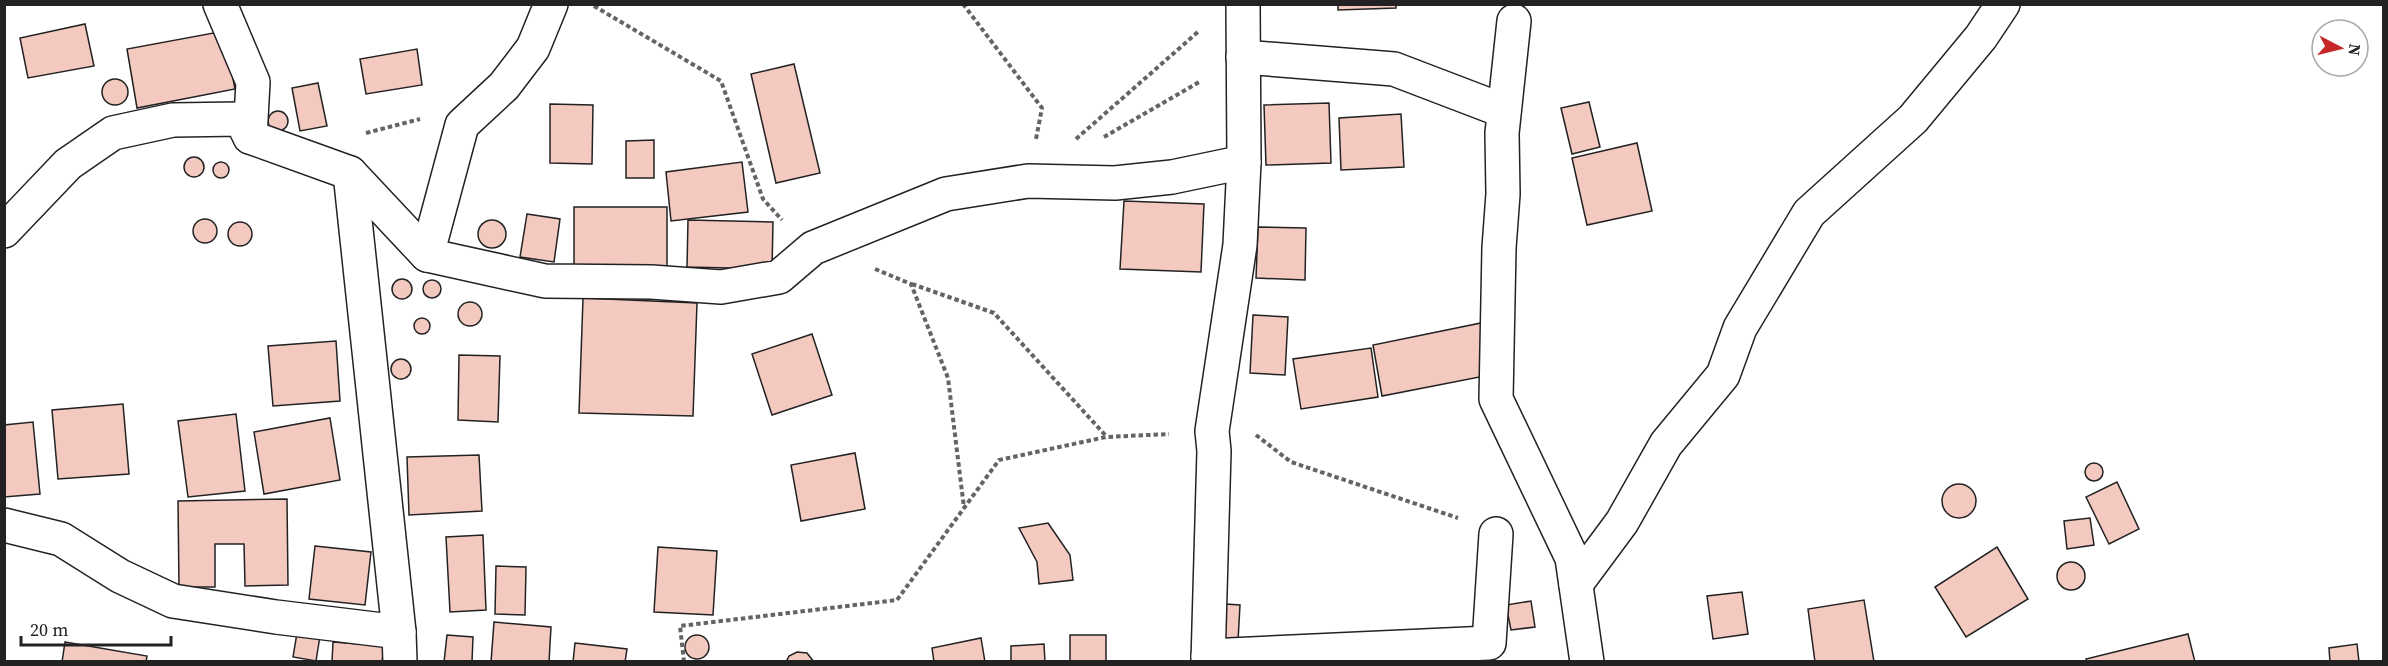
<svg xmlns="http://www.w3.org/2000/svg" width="2388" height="666" font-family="'Source Serif 4',serif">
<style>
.building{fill:#f3c9c0;stroke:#222;stroke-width:1.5}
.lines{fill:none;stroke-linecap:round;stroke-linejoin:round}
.minor-casing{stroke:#222;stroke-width:36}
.path{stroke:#646464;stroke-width:4;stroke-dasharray:4.5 3;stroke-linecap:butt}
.minor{stroke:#fff;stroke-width:33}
</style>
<rect width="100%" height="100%" fill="#fff"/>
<g class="building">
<polygon points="1338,4 1396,4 1396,8 1338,10"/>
<polygon points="85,24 94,66 28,78 20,38"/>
<polygon points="224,31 235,89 137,108 127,49"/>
<polygon points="417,49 422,85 366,94 360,59"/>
<polygon points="794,64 820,173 776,183 751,74"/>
<circle cx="115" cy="92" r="13"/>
<polygon points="318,83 327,126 300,131 292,88"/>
<polygon points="1589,102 1600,147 1572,154 1561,108"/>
<polygon points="1329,103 1331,163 1266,165 1264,105"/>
<polygon points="550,104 593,105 592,164 550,163"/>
<circle cx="278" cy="121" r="10"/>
<polygon points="1401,114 1404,167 1341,170 1339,118"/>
<polygon points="654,140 654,178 626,178 626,141"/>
<polygon points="1637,143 1652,211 1587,225 1572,158"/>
<circle cx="194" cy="167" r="10"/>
<polygon points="742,162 748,212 671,221 666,172"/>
<circle cx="221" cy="170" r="8"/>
<polygon points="1124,201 1204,204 1201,272 1120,269"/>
<rect x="574" y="207" width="93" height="60"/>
<polygon points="527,214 560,219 554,262 520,257"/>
<circle cx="205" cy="231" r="12"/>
<polygon points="688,220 773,222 772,269 687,267"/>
<circle cx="492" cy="234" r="14"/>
<circle cx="240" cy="234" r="12"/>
<polygon points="1258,227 1306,228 1305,280 1256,278"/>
<circle cx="402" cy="289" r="10"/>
<circle cx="432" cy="289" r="9"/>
<polygon points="583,298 697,303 693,416 579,413"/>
<circle cx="470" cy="314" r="12"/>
<polygon points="1253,315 1288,317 1285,375 1250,373"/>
<circle cx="422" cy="326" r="8"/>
<polygon points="1481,323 1490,375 1382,396 1373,345"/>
<polygon points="812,334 832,395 772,415 752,354"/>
<polygon points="336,341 340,401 273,406 268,346"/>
<polygon points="1371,348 1378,397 1301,409 1293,359"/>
<polygon points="459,355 500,356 498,422 458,420"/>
<circle cx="401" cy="369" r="10"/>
<polygon points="123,404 129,474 58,479 52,410"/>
<polygon points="236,414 245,491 188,497 178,421"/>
<polygon points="330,418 340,480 264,494 254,432"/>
<polygon points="33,422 40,494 4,497 4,425"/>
<polygon points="855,453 865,509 801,521 791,465"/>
<polygon points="479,455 482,511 409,515 407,457"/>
<circle cx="2094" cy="472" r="9"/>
<polygon points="2117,482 2139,529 2109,544 2086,497"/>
<circle cx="1959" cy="501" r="17"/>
<polygon points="287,499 288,585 245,586 244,544 215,544 215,587 179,587 178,501"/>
<polygon points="2090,518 2094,545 2067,549 2064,521"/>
<polygon points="1048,523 1070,555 1073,580 1039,584 1037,562 1019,528"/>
<polygon points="483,535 486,610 450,612 446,537"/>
<polygon points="315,546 371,552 365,605 309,599"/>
<polygon points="658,547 717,551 713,615 654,612"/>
<polygon points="1997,547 2028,599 1966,637 1935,587"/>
<circle cx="2071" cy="576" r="14"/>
<polygon points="496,566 526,567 525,615 495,614"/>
<polygon points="1742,592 1748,634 1713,639 1707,596"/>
<polygon points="1864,600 1874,662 1815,662 1808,609"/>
<polygon points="1531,601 1535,627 1511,630 1506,605"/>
<polygon points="1211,603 1240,605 1237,659 1209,657"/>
<polygon points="494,622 551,627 549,662 491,662"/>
<polygon points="297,633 320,636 316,661 293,657"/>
<polygon points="2188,634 2195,662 2087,662 2086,659"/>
<polygon points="447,635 473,637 472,662 444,662"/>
<rect x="1070" y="635" width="36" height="27"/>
<circle cx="697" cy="647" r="12"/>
<polygon points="981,638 985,662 934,662 932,648"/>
<polygon points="65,642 147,656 146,662 62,662"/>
<polygon points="333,642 384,646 382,662 332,662"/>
<polygon points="575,643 627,649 625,662 573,662"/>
<polygon points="1044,644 1045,662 1011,662 1011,646"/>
<polygon points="2357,644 2359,662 2330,662 2329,648"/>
<polygon points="797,652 807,653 814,662 786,662 789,656"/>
</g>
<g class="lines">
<defs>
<g id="minor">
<polyline points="220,4 253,82 250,137"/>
<polyline points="1514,21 1502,133 1503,194 1499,248 1496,399 1572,558 1587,662"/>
<polyline points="1243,57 1394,69 1504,111"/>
<polyline points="350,173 399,632 400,662"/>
<polyline points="4,231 68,164 113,133 173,120 241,119 250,137 350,173 427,255 545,281 651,282 721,287 779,277 813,248 946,194 1028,181 1115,183 1172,177 1244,162"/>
<polyline points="427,255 462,125 504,86 533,48 551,4"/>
<polyline points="4,525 61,539 120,576 173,601 276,617 399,632"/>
<polyline points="1576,584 1622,522 1666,444 1723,375 1740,328 1809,213 1913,119 1981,37 2003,4"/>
<polyline points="1208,656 1489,643 1496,534"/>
<polyline points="1208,662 1214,451 1212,431 1240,245 1244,162 1243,4"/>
</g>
</defs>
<use href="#minor" class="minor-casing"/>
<g class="path">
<polyline points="963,4 1042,108 1036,139"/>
<polyline points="594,6 721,81 763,199 782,220"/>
<polyline points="366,133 420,119"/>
<polyline points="1104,137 1201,81"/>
<polyline points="1076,139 1199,31"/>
<polyline points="875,269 911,284 948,378 964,508"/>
<polyline points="912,284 994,313 1106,436"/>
<polyline points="1256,435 1291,462 1458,518"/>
<polyline points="684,662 680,626 897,600 999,460 1106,437 1169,434"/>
</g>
<use href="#minor" class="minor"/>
</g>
<rect width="2388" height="666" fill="none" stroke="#222222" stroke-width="12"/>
<g transform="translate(2340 48) rotate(97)"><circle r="28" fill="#ffffff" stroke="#a7a7a7" stroke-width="1.5"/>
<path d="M0-4.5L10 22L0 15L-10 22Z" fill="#c62828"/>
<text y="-9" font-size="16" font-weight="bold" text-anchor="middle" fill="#222222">N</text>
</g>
<path d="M21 636v9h150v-9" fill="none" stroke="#222222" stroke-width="3"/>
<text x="30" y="636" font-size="18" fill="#222222" stroke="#ffffff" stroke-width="4.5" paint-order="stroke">20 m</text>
</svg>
